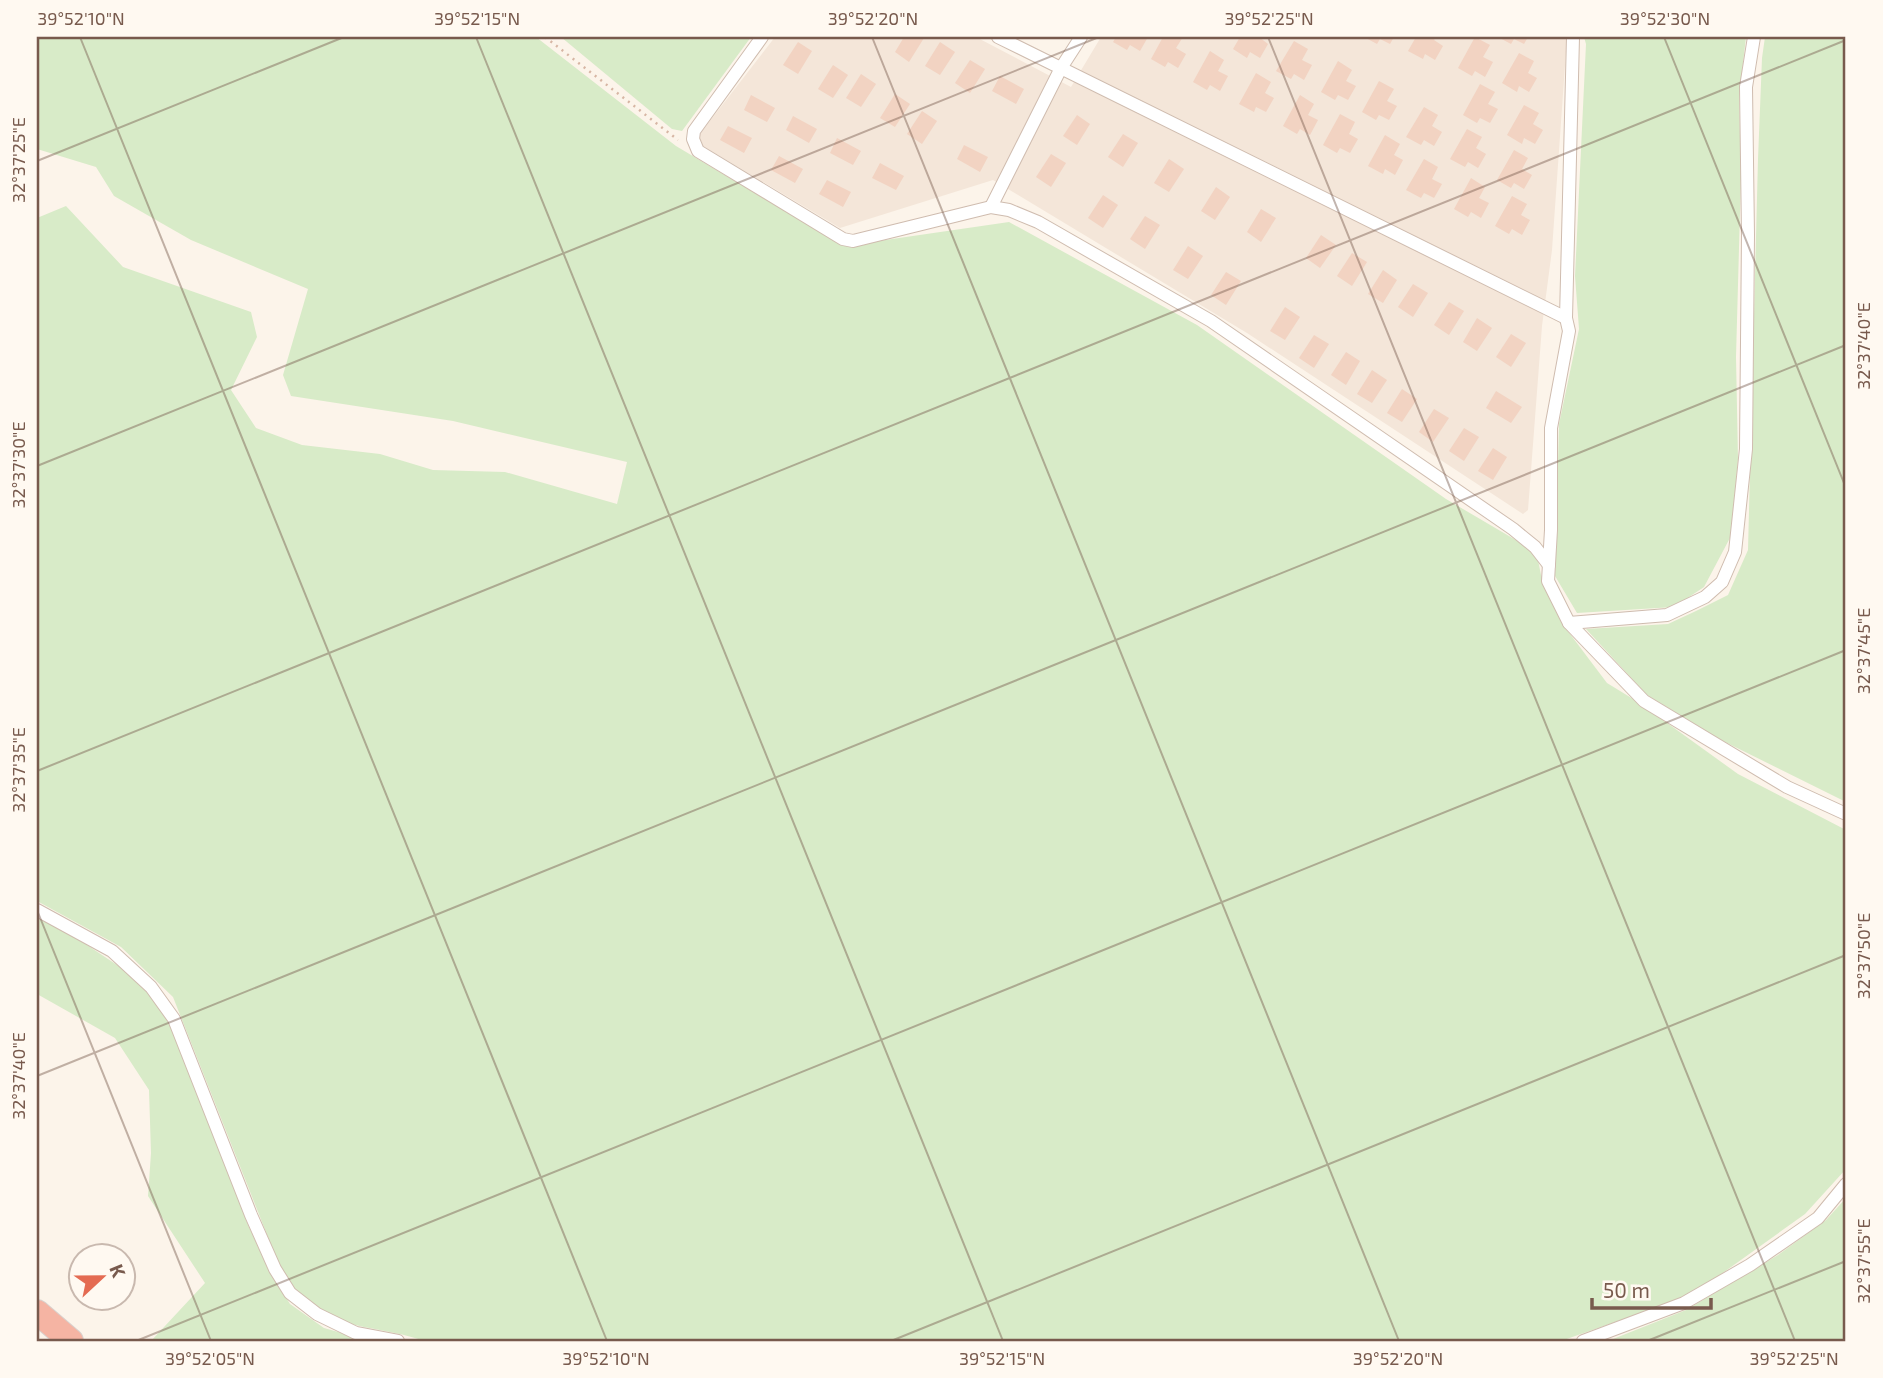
<svg xmlns="http://www.w3.org/2000/svg" width="1883" height="1378" font-family="'Exo 2',sans-serif">
<style>
.residential{fill:#f4e6d9}
.green{fill:#d8ebc8}
.building{fill:#f2d3c2}
.lines{fill:none;stroke-linecap:round;stroke-linejoin:round}
.street-casing{stroke:#cfbcaf;stroke-width:14}
.highway-casing{stroke:#d9d1cd;stroke-width:26}
.path{stroke:#d7b6a4;stroke-width:2.5;stroke-dasharray:2 5;stroke-linecap:butt}
.street{stroke:#fff;stroke-width:12}
.highway{stroke:#f5b4a3;stroke-width:24}
.ticks{fill:none;stroke:#785a4d;stroke-width:2;stroke-opacity:0.45}
.neatline{fill:none;stroke:#785a4d;stroke-width:2.5}
.ticks-label{font-size:18px;text-anchor:middle;fill:#785a4d}
</style>
<rect width="100%" height="100%" fill="#fcf4ea"/>
<polygon class="residential" points="775,37 976,37 1071,87 1101,37 1567,37 1552,250 1542,326 1528,510 1523,514 1247,333 993,180 840,228 703,146 699,135"/>
<g class="green">
<path d="M 37,37 L 536,37 L 676,146 L 844,246 L 1009,222 L 1197,325 L 1446,499 L 1531,549 L 1538,560 L 1541,575 L 1564,626 L 1607,683 L 1638,702 L 1738,774 L 1846,830 L 1846,1169 L 1805,1214 L 1692,1295 L 1561,1341 L 424,1341 C 386,1327 343,1330 309,1305 C 297,1296 288,1277 279,1265 L 173,997 L 121,947 L 37,901 L 37,218 L 66,206 L 123,267 L 251,312 L 257,337 L 231,390 L 256,428 L 302,445 L 380,454 L 433,470 L 505,472 L 617,504 L 627,462 L 453,421 L 291,396 L 283,375 L 308,289 L 191,240 L 114,196 L 96,167 L 37,149 Z"/>
<polygon points="561,37 751,37 682,131 672,129"/>
<polygon points="1584,37 1746,37 1739,98 1741,176 1736,357 1738,459 1731,536 1704,587 1674,607 1577,613 1555,576 1559,424 1579,329 1575,276 1586,44"/>
<polygon points="1765,37 1846,37 1846,802 1721,740 1647,695 1586,629 1668,624 1696,611 1728,595 1748,550 1758,159 1762,58"/>
<polygon points="37,916 78,939 123,969 158,1003 176,1037 248,1225 268,1269 290,1304 324,1328 370,1341 151,1341 205,1283 148,1196 151,1153 149,1090 115,1038 37,994"/>
<polygon points="1846,1198 1846,1341 1608,1341 1686,1310 1778,1255 1826,1220"/>
</g>
<g class="building">
<polygon points="904,37 924,38 909,62 895,52"/>
<polygon points="1116,37 1148,37 1140,51 1130,45 1127,50 1113,42"/>
<polygon points="1163,37 1183,37 1176,48 1186,54 1178,68 1168,62 1165,67 1151,59"/>
<polygon points="1240,37 1259,37 1268,44 1260,58 1250,52 1247,58 1233,49"/>
<polygon points="1364,37 1394,37 1390,44 1380,39 1377,44"/>
<polygon points="1416,37 1436,37 1434,40 1443,46 1435,60 1425,54 1423,59 1408,51"/>
<polygon points="1475,37 1490,45 1483,57 1493,62 1485,77 1475,71 1472,76 1458,68"/>
<polygon points="1498,37 1528,37 1524,44 1514,39 1511,44"/>
<polygon points="1294,41 1308,49 1302,60 1312,65 1304,80 1294,74 1291,79 1276,71"/>
<polygon points="798,42 812,51 798,74 783,65"/>
<polygon points="940,42 955,52 940,75 925,66"/>
<polygon points="1210,51 1224,60 1218,71 1228,76 1220,91 1210,85 1207,90 1193,82"/>
<polygon points="1519,53 1534,61 1528,73 1537,78 1529,92 1519,86 1517,92 1502,83"/>
<polygon points="970,60 985,69 970,93 955,83"/>
<polygon points="1338,61 1352,70 1346,81 1356,86 1348,100 1338,95 1335,100 1321,92"/>
<polygon points="833,65 848,75 833,98 818,89"/>
<polygon points="1256,73 1271,82 1265,93 1274,98 1266,112 1256,107 1254,112 1239,104"/>
<polygon points="861,74 876,84 861,107 846,98"/>
<polygon points="1000,76 1024,89 1016,104 992,91"/>
<polygon points="1379,81 1394,89 1387,101 1397,106 1389,120 1379,115 1376,120 1362,112"/>
<polygon points="1480,84 1495,92 1488,104 1498,109 1490,123 1480,118 1477,123 1463,115"/>
<polygon points="895,94 910,104 895,127 880,118"/>
<polygon points="751,95 775,108 767,122 744,110"/>
<polygon points="1300,95 1314,104 1308,115 1318,120 1310,135 1300,129 1297,134 1283,126"/>
<polygon points="1524,105 1539,113 1533,124 1543,130 1535,144 1524,138 1522,144 1507,135"/>
<polygon points="1424,107 1438,115 1432,126 1442,132 1434,146 1424,140 1421,145 1406,137"/>
<polygon points="922,111 937,121 922,144 907,134"/>
<polygon points="1340,114 1355,122 1349,134 1358,139 1350,153 1340,148 1337,153 1323,145"/>
<polygon points="1077,115 1090,124 1077,145 1063,136"/>
<polygon points="793,116 817,129 809,143 786,130"/>
<polygon points="728,126 752,138 744,153 720,140"/>
<polygon points="1467,129 1482,137 1476,148 1486,154 1478,168 1468,162 1465,167 1450,159"/>
<polygon points="1123,134 1138,143 1123,167 1108,157"/>
<polygon points="1385,135 1400,144 1394,155 1403,160 1395,175 1385,169 1383,174 1368,166"/>
<polygon points="837,138 861,151 853,165 830,153"/>
<polygon points="964,145 988,157 980,172 957,159"/>
<polygon points="1514,150 1528,158 1522,169 1532,175 1524,189 1514,183 1511,188 1497,180"/>
<polygon points="1051,154 1066,163 1051,187 1036,177"/>
<polygon points="779,156 803,169 795,183 771,170"/>
<polygon points="1169,159 1184,169 1169,192 1154,183"/>
<polygon points="1424,159 1438,167 1432,179 1442,184 1434,198 1424,193 1421,198 1406,190"/>
<polygon points="880,163 904,176 896,190 872,178"/>
<polygon points="1471,178 1485,187 1479,198 1489,203 1481,218 1471,212 1468,217 1454,209"/>
<polygon points="827,180 851,192 843,207 819,194"/>
<polygon points="1216,187 1230,197 1215,220 1201,211"/>
<polygon points="1103,195 1118,205 1103,228 1088,218"/>
<polygon points="1512,196 1527,204 1521,215 1530,220 1522,235 1512,229 1509,234 1495,226"/>
<polygon points="1261,209 1276,218 1261,242 1247,232"/>
<polygon points="1145,216 1160,225 1145,249 1130,239"/>
<polygon points="1321,235 1336,245 1320,268 1306,258"/>
<polygon points="1188,246 1203,256 1188,279 1173,270"/>
<polygon points="1352,253 1367,262 1352,286 1337,276"/>
<polygon points="1383,270 1397,280 1383,303 1368,294"/>
<polygon points="1226,272 1241,281 1226,305 1211,295"/>
<polygon points="1413,284 1428,293 1413,317 1398,307"/>
<polygon points="1449,302 1464,311 1449,335 1434,325"/>
<polygon points="1285,307 1300,317 1285,340 1270,331"/>
<polygon points="1477,318 1492,328 1477,351 1463,342"/>
<polygon points="1511,334 1526,343 1511,367 1496,357"/>
<polygon points="1314,335 1329,344 1314,368 1299,358"/>
<polygon points="1346,352 1360,361 1346,385 1331,375"/>
<polygon points="1372,370 1387,380 1372,403 1357,394"/>
<polygon points="1402,389 1417,399 1402,422 1387,413"/>
<polygon points="1496,391 1522,407 1511,423 1486,408"/>
<polygon points="1434,409 1449,418 1433,442 1419,432"/>
<polygon points="1464,428 1479,437 1464,461 1449,451"/>
<polygon points="1493,448 1507,457 1493,480 1478,471"/>
</g>
<g class="lines">
<defs>
<g id="street">
<polyline points="762,37 694,131 693,139 698,151 843,239 853,241 991,207 1009,210 1038,222 1211,321 1513,529 1535,547 1549,565"/>
<polyline points="998,37 1566,318"/>
<polyline points="1573,37 1566,318 1569,331 1551,428 1551,530 1548,581 1569,623 1644,701 1787,787 1846,814"/>
<polyline points="991,207 1061,68 1081,37"/>
<polyline points="1569,623 1667,615 1705,597 1722,582 1735,552 1746,449 1748,235 1746,87 1754,37"/>
<polyline points="37,910 112,951 151,987 174,1019 251,1215 275,1269 290,1293 317,1314 356,1333 398,1341"/>
<polyline points="1583,1341 1684,1303 1750,1265 1818,1218 1846,1184"/>
</g>
<polyline id="highway" points="37,1312 71,1341"/>
</defs>
<use href="#street" class="street-casing"/>
<use href="#highway" class="highway-casing"/>
<polyline class="path" points="545,37 678,140"/>
<use href="#street" class="street"/>
<use href="#highway" class="highway"/>
</g>
<path class="ticks" d="M 80,37 L 607,1341M 476,37 L 1003,1341M 872,37 L 1399,1341M 1268,37 L 1795,1341M 1664,37 L 1846,488M 37,161 L 344,37M 37,466 L 1099,37M 37,771 L 1846,40M 37,910 L 211,1341M 37,1076 L 1846,345M 136,1341 L 1846,650M 891,1341 L 1846,955M 1647,1341 L 1846,1261"/>
<rect width="1883" height="1378" fill="none" stroke="#fff9f1" stroke-width="77"/>
<g transform="translate(102 1277) rotate(68)"><circle r="33" fill="#fff9f1" stroke="#c9b9af" stroke-width="2"/>
<path d="M0-5L12 26L0 18L-12 26Z" fill="#e46b52"/>
<text y="-10" font-size="19" font-weight="bold" text-anchor="middle" fill="#785a4d">K</text>
</g>
<path d="M1592 1298v10h119v-10" fill="none" stroke="#785a4d" stroke-width="3.5"/>
<text x="1603" y="1298" font-size="21" fill="#785a4d" stroke="#fff9f1" stroke-width="5" paint-order="stroke">50 m</text>
<rect x="38" y="38" width="1806" height="1302" class="neatline"/>
<g class="ticks-label">
<text x="81" y="25">39°52'10"N</text>
<text x="477" y="25">39°52'15"N</text>
<text x="873" y="25">39°52'20"N</text>
<text x="1269" y="25">39°52'25"N</text>
<text x="1665" y="25">39°52'30"N</text>
<text transform="translate(19 160) rotate(-90)" y="6">32°37'25"E</text>
<text transform="translate(1864 346) rotate(-90)" y="6">32°37'40"E</text>
<text transform="translate(19 465) rotate(-90)" y="6">32°37'30"E</text>
<text transform="translate(1864 651) rotate(-90)" y="6">32°37'45"E</text>
<text transform="translate(19 770) rotate(-90)" y="6">32°37'35"E</text>
<text transform="translate(1864 956) rotate(-90)" y="6">32°37'50"E</text>
<text transform="translate(19 1076) rotate(-90)" y="6">32°37'40"E</text>
<text transform="translate(1864 1261) rotate(-90)" y="6">32°37'55"E</text>
<text x="210" y="1365">39°52'05"N</text>
<text x="606" y="1365">39°52'10"N</text>
<text x="1002" y="1365">39°52'15"N</text>
<text x="1398" y="1365">39°52'20"N</text>
<text x="1794" y="1365">39°52'25"N</text>
</g>
</svg>
